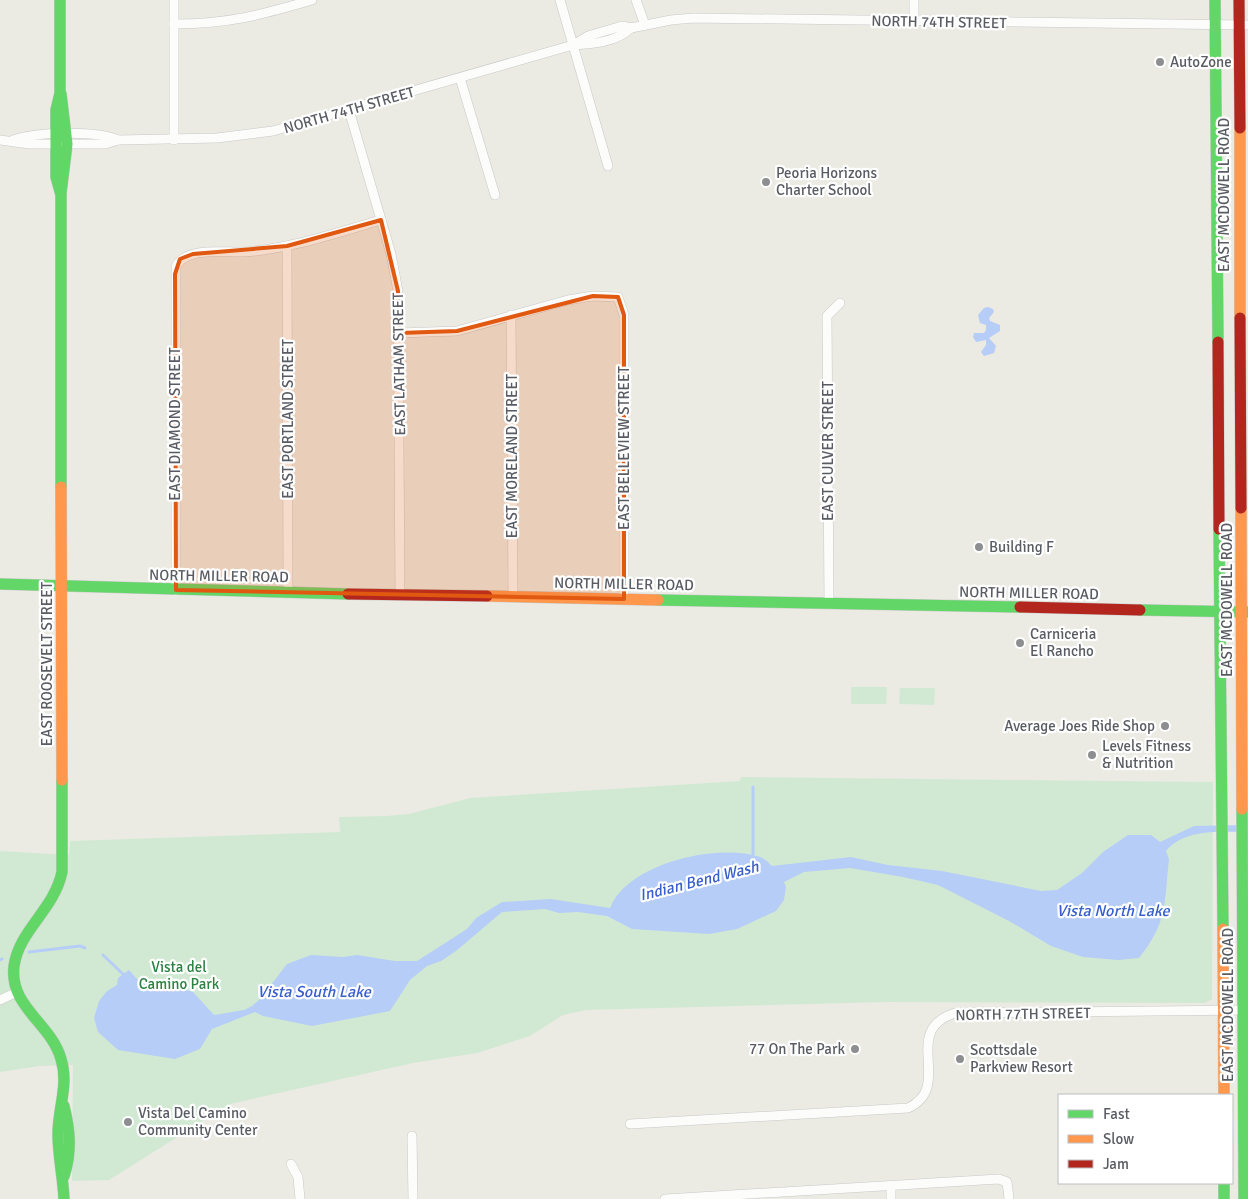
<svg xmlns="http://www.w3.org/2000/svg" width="1248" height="1199" font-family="Signika,sans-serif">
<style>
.green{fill:#d1e9d3}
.water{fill:#b6cdf7}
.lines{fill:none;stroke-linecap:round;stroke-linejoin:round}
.stream{stroke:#b6cdf7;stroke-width:3}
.street-casing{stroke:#c8c8c7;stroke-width:10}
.fast-casing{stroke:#cacaca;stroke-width:12}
.slow-casing{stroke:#cacaca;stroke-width:12}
.jam-casing{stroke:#cacaca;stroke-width:12}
.street{stroke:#fcfcfb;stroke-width:9}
.fast{stroke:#63d668;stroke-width:11}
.slow{stroke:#ff974d;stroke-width:11}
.jam{stroke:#b3261e;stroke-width:11}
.marked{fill:#e15910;fill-opacity:0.2;stroke:#e15910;stroke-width:4;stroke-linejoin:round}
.poi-dot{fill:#8d8e90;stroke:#fff;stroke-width:2}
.labels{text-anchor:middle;stroke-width:4.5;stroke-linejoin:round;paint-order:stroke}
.street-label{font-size:15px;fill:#5a5c63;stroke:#fff}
.poi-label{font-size:15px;fill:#5a5c63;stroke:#fff;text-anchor:start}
.park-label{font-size:15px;fill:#2c8143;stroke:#fff}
.water-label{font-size:16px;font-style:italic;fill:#395fcc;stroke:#fff}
</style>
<rect width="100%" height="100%" fill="#ebebe4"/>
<g class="green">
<polygon points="851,687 887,687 886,704 851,704"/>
<polygon points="900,688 935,688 934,705 899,704"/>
<polygon points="741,777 1213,782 1212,999 1205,1003 887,1002 586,1010 563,1015 530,1036 477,1053 413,1063 230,1104 109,1180 72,1181 73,1065 39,1066 0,1072 0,851 69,855 70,841 340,832 339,817 386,816 409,814 470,798 740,781"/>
</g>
<g class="water">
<polygon points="988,307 993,309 994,312 989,318 990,321 1000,325 1000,331 989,338 996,346 994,353 984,356 981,352 986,345 986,340 976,342 973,337 974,333 984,333 986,330 986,325 980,323 978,315 984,308"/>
<path d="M 1244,825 L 1243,832 C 1217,832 1185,829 1166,851 L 1169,859 C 1164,903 1168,922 1139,958 L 1118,960 L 1083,957 L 1051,946 L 1011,922 L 938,885 L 903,877 L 850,868 L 804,872 L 784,882 L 786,887 L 784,900 L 776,911 L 737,929 L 709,934 L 632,929 L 607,916 L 578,912 L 559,913 L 545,909 L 502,912 L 456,951 L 441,961 L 427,966 L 410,980 L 390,1011 L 312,1026 L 263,1016 L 255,1012 L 212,1029 L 200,1049 L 175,1059 L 118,1050 L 98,1032 L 94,1018 L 99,1001 L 107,991 L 117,985 L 118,978 L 129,970 L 137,979 L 154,980 L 193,992 L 214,1015 L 244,1010 L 252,1006 L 261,998 L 287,964 L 311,955 L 343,957 L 357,955 L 395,961 L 417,961 L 467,929 L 476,918 L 502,902 L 551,899 L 610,908 C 628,863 717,843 760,857 C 764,858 769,863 772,866 L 851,857 L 888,865 L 942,871 L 1041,891 L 1057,890 L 1082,873 L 1103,852 L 1128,835 L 1151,835 L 1160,842 L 1194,826 Z"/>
</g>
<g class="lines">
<g class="stream">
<polyline points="753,787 753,856"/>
<polyline points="29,952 80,946 85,948"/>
<polyline points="103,955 125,976"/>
<polyline points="0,960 2,959"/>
</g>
<defs>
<g id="street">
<polyline points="560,0 608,166"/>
<polyline points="636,0 645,25"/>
<polyline points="914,0 914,22"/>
<path d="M 174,24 C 229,24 261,15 312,0"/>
<polyline points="573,45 588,36 622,26 631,28 671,20 693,18 1248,25"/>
<polyline points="460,78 495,195"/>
<polyline points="349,110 391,254 398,291 400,595"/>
<path d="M 0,140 L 29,144 L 105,144 L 118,140 L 217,138 L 273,131 L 573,45 C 592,44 617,42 631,28"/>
<path d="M 13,140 C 36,132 96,130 118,140"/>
<polyline points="174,140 174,0"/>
<polyline points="287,246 288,592"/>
<polyline points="511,315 513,597"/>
<polyline points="400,333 457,331 568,300 593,296 618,297 624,315 624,599"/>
<path d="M 176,590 L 176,266 C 188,246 224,253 244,252 C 290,249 336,233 381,220"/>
<polyline points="829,604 827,316 840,303"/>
<polyline points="0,1000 17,992"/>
<path d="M 630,1124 L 908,1108 C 955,1086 899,1031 955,1013 L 1248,1010"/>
<polyline points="412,1136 413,1199"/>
<polyline points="291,1164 298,1177 300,1199"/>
<polyline points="891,1186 891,1199"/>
<polyline points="665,1199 999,1179 1007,1182 1009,1199"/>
</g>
<g id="fast">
<polyline points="60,0 60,93 56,110 56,177 61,195 61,487"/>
<polyline points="1215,0 1218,342"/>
<polyline points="61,94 67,144 61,193"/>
<polyline points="1219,529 1223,929"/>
<polyline points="0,584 348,594"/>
<polyline points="658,600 1020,607"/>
<polyline points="1140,610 1248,612"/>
<path d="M 62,780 L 62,872 C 54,910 19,930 14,966 C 9,1007 51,1023 61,1059 C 69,1085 58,1108 58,1134 C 58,1156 63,1177 64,1199"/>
<polyline points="1242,809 1244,1199"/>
<path d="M 64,1106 C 70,1130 72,1152 64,1176"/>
<polyline points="1224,1183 1224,1199"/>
</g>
<g id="slow">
<polyline points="1240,128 1240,318"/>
<polyline points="61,487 62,780"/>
<polyline points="1241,508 1242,809"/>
<polyline points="487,596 658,600"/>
<polyline points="1223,929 1224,1095"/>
</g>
<g id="jam">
<polyline points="1239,0 1240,128"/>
<polyline points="1240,318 1241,508"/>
<polyline points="1218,342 1219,529"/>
<polyline points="348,594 487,596"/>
<polyline points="1020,607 1140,610"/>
</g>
</defs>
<use href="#street" class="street-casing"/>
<use href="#fast" class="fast-casing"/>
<use href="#slow" class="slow-casing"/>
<use href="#jam" class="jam-casing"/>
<use href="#street" class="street"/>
<use href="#fast" class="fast"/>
<use href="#slow" class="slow"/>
<use href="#jam" class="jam"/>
</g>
<path class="marked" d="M 381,220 L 398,291 L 400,333 L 457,331 L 593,296 L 618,297 L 624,315 L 624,599 L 176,590 L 175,274 L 180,259 L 193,254 L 287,246 Z"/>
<g class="poi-dot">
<circle cx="1160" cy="62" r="5"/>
<circle cx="766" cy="182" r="5"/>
<circle cx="979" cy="547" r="5"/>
<circle cx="1020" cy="643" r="5"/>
<circle cx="1165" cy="726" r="5"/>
<circle cx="1092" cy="755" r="5"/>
<circle cx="855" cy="1049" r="5"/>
<circle cx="960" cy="1059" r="5"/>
<circle cx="128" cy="1122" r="5"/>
</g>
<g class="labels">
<g class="street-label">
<text transform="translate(939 22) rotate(1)" y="5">NORTH 74TH STREET</text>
<text transform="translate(349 110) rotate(-16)" y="5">NORTH 74TH STREET</text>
<text transform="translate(1224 195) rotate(-90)" y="5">EAST MCDOWELL ROAD</text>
<text transform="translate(399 364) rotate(-91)" y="5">EAST LATHAM STREET</text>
<text transform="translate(288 419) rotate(-90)" y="5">EAST PORTLAND STREET</text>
<text transform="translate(175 424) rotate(-90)" y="5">EAST DIAMOND STREET</text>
<text transform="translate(624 448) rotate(-90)" y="5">EAST BELLEVIEW STREET</text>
<text transform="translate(828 451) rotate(-90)" y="5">EAST CULVER STREET</text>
<text transform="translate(512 456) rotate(-90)" y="5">EAST MORELAND STREET</text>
<text transform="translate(219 576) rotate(1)" y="5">NORTH MILLER ROAD</text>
<text transform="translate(624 584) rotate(1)" y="5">NORTH MILLER ROAD</text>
<text transform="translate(1029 593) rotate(1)" y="5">NORTH MILLER ROAD</text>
<text transform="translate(1227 600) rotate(-90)" y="5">EAST MCDOWELL ROAD</text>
<text transform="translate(47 664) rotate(-90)" y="5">EAST ROOSEVELT STREET</text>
<text transform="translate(1228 1005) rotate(-90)" y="5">EAST MCDOWELL ROAD</text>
<text transform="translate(1023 1014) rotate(-1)" y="5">NORTH 77TH STREET</text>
</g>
<g class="poi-label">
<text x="1170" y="67">AutoZone</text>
<text x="776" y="178">Peoria Horizons<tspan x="776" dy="17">Charter School</tspan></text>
<text x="989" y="552">Building F</text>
<text x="1030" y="639">Carniceria<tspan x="1030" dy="17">El Rancho</tspan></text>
<text x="1155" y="731" text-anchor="end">Average Joes Ride Shop</text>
<text x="1102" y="751">Levels Fitness<tspan x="1102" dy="17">&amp; Nutrition</tspan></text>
<text x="845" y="1054" text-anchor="end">77 On The Park</text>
<text x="970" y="1055">Scottsdale<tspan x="970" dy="17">Parkview Resort</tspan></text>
<text x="138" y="1118">Vista Del Camino<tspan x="138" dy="17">Community Center</tspan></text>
</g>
<g class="park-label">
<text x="179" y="972">Vista del<tspan x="179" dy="17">Camino Park</tspan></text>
</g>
<g class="water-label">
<text transform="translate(699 880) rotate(-14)" y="6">Indian Bend Wash</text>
<text x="1113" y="916">Vista North Lake</text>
<text x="314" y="997">Vista South Lake</text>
</g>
</g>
<rect x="1058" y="1094" width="175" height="90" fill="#ffffff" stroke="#bdbec1"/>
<rect x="1068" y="1110" width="25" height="8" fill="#63d668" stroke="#bdbec1"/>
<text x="1103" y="1119" font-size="15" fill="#5a5c63">Fast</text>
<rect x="1068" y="1135" width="25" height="8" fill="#ff974d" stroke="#bdbec1"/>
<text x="1103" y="1144" font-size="15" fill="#5a5c63">Slow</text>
<rect x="1068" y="1160" width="25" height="8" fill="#b3261e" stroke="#bdbec1"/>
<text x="1103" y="1169" font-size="15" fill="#5a5c63">Jam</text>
</svg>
